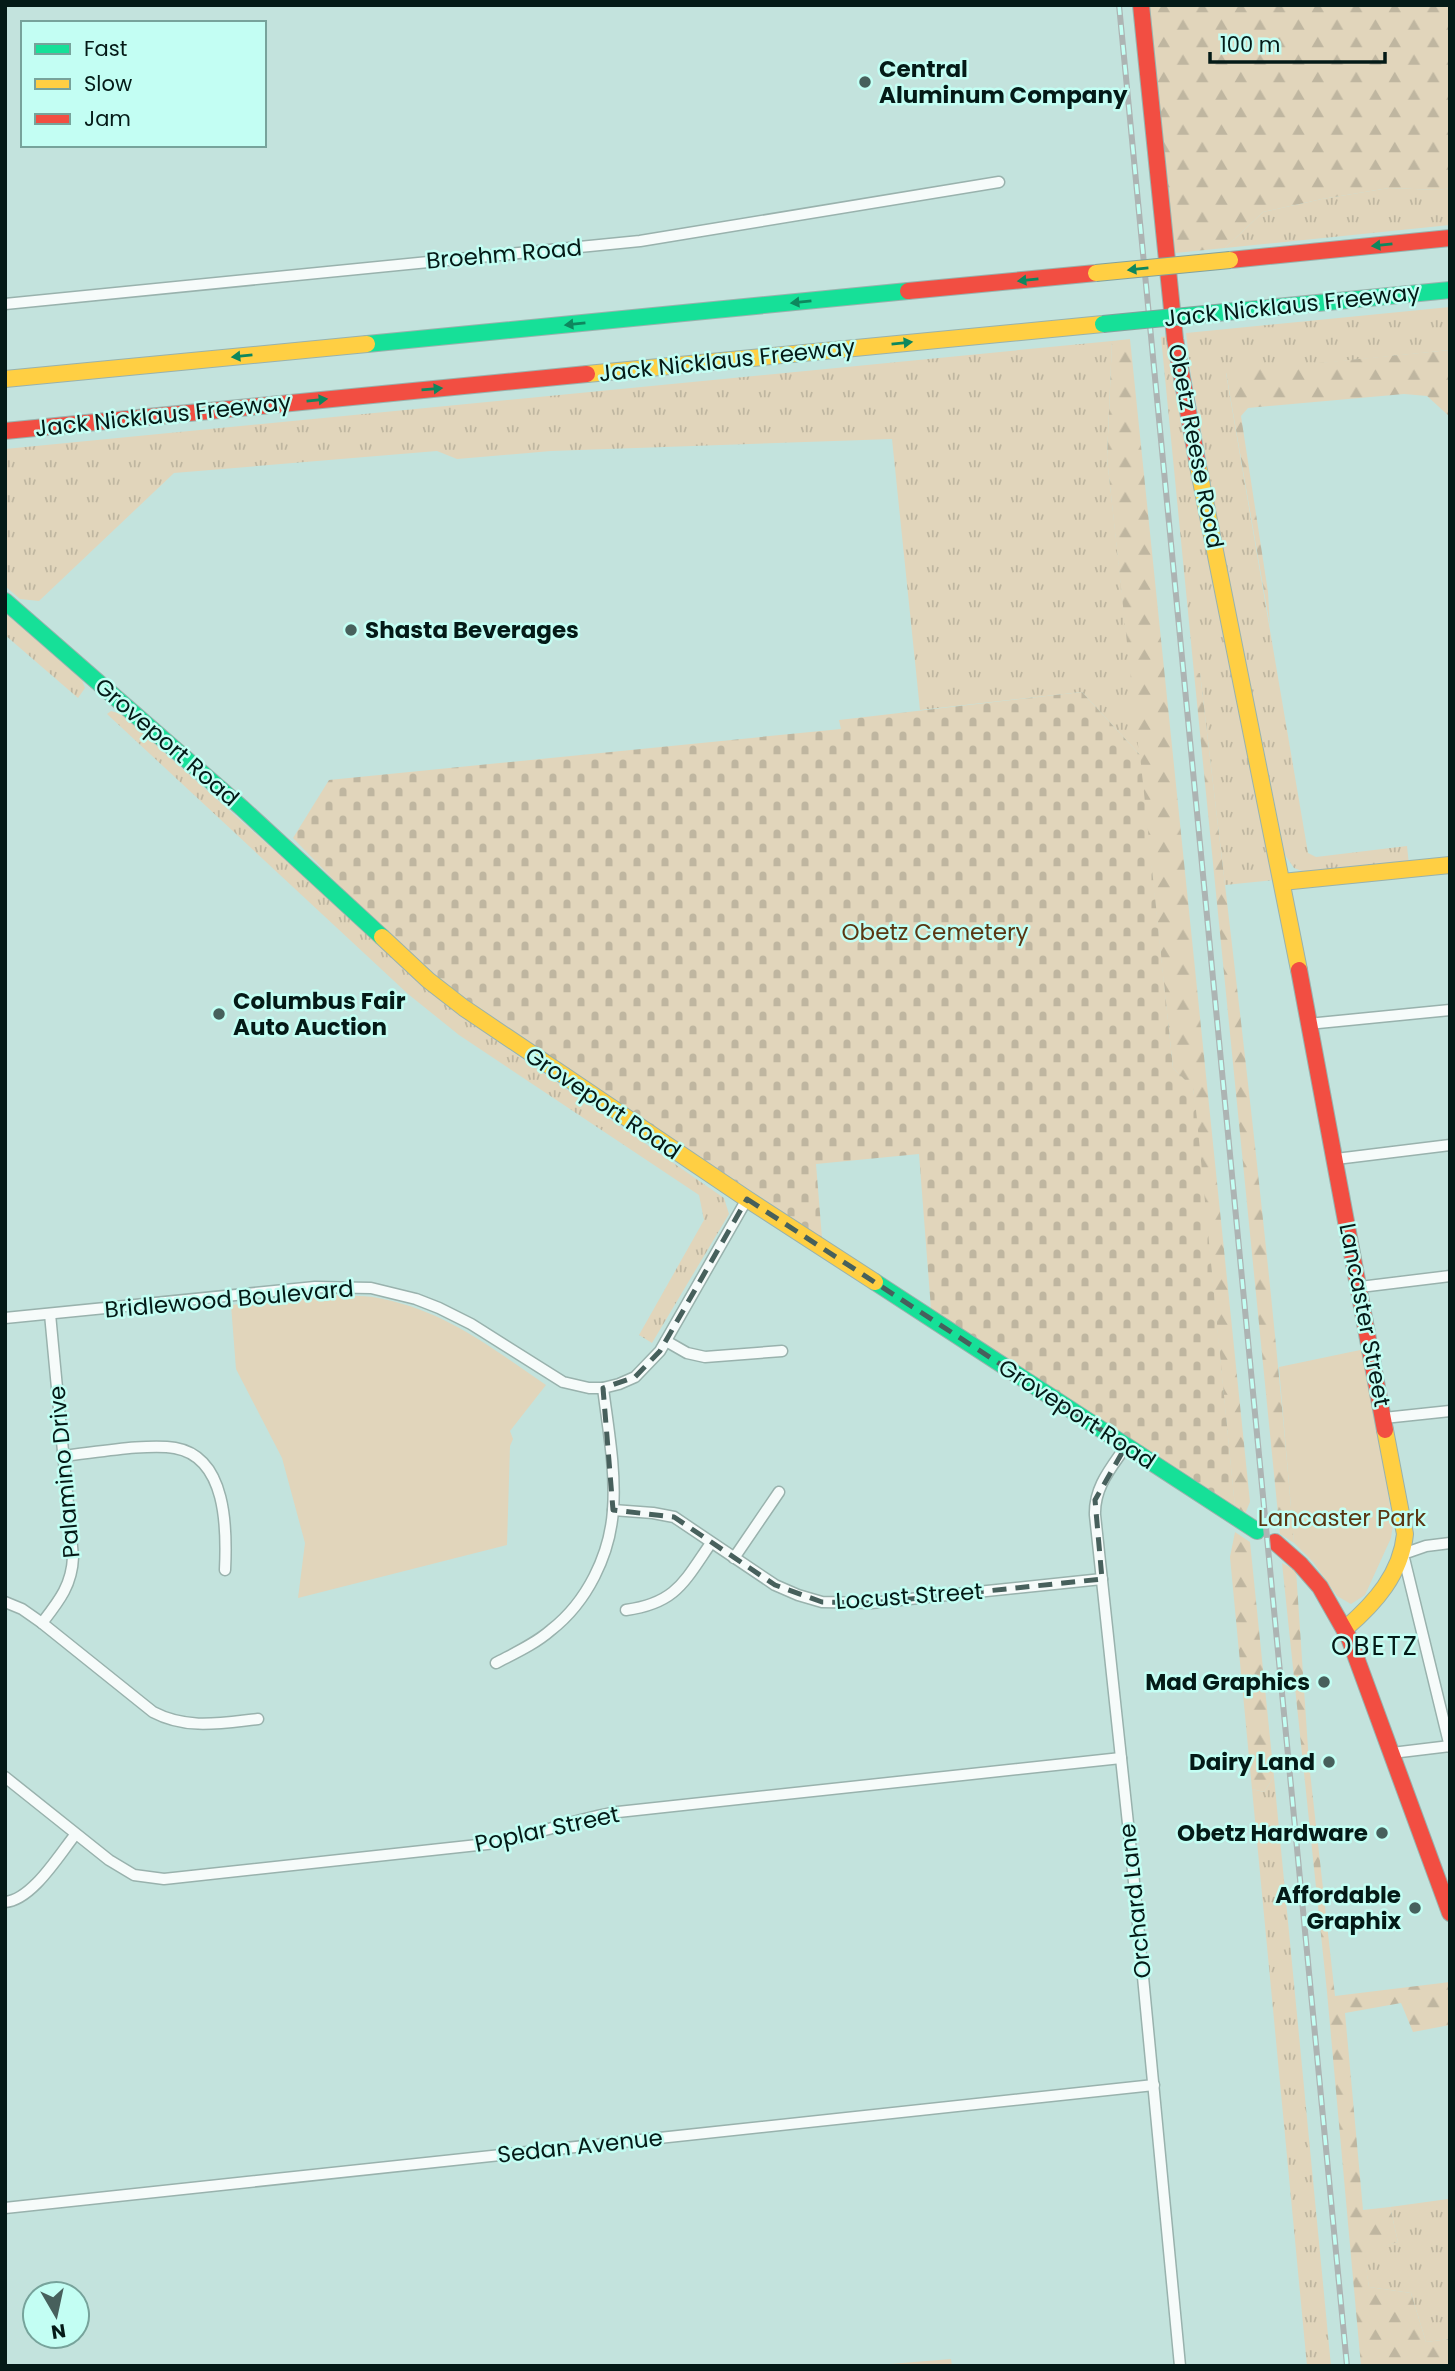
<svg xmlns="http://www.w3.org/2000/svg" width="1455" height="2371" font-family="Poppins,sans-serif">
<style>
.grass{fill:url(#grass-tufts)}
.forest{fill:url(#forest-firs)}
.cemetery{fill:url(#cemetery-stones)}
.park{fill:#e1d5bb}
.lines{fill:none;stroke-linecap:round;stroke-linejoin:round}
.street-casing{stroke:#99b2ad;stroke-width:13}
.fast-casing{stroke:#99b2ad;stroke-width:18}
.slow-casing{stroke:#99b2ad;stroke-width:18}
.jam-casing{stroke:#99b2ad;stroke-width:18}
.street{stroke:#f6fbfa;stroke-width:10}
.fast{stroke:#16e098;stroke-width:16}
.slow{stroke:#ffcf43;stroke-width:16}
.jam{stroke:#f24e42;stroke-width:16}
.rail-casing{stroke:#adb4b3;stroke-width:6}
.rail{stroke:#c3fef3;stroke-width:3.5;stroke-dasharray:10;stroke-linecap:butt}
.fast-bridge-casing{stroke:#83a29d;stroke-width:18;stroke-linecap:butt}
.slow-bridge-casing{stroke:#83a29d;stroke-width:18;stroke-linecap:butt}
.fast-bridge{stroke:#16e098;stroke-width:16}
.slow-bridge{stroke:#ffcf43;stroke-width:16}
.oneway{fill:#0e875e}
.marked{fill:none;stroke:#47605c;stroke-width:5;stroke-dasharray:14 9;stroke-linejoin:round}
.poi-dot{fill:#47605c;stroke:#c3fef3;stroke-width:2.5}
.labels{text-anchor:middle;stroke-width:5;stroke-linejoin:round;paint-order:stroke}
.poi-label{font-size:23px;font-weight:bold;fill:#041a17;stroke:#c3fef3;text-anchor:end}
.street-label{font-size:23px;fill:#041a17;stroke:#c3fef3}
.park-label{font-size:23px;fill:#5a3612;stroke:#c3fef3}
.quarter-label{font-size:26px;letter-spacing:2px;fill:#041a17;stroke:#c3fef3}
</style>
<defs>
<pattern id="grass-tufts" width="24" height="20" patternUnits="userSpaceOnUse" patternTransform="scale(1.75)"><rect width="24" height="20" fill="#e1d5bb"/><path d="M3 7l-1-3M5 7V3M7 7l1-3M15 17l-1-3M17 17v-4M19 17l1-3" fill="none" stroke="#bfb6a0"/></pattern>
<pattern id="forest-firs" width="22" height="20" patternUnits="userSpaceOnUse" patternTransform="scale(1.75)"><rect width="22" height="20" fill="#e1d5bb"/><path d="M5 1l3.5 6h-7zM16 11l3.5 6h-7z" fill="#bfb6a0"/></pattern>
<pattern id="cemetery-stones" width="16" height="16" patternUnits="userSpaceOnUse" patternTransform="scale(1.75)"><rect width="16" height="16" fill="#e1d5bb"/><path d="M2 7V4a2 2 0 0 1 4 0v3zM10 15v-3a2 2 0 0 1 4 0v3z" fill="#bfb6a0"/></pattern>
</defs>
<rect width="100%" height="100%" fill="#c3e3dd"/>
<g class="grass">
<polygon points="1389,188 1439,190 1450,188 1450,225 1225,248 1263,212 1322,199"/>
<polygon points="1450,307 1450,350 1226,373 1308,853 1316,857 1407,846 1409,865 1305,872 1294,868 1285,855 1215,508 1191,375 1186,333"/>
<polygon points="1167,336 1174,385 1275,880 1225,885 1200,673 1194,673 1161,337"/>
<polygon points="1112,341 1107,458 1140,755 1082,692 920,710 892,439 551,451 457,459 437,451 174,473 39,601 20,599 5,586 5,449"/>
<polygon points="5,613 82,680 85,688 78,698 5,635"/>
<polygon points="111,711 121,714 453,1009 491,1037 724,1198 729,1214 652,1343 639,1335 704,1220 699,1195 459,1035 408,994 107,714"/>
<polygon points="1274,1777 1331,2366 1307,2366 1252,1789 1264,1792"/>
<polygon points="1448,2199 1450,2339 1426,2342 1411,2293 1369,2287 1363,2251 1398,2242 1390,2207"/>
</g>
<g class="forest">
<polygon points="1149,5 1450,5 1450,188 1439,190 1389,188 1322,199 1263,212 1225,248 1175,253"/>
<polygon points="1130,339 1250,1502 1245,1514 1235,1507 1193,1089 1173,1068 1107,458 1112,341"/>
<polygon points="1450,350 1450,417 1427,396 1404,394 1248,408 1241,416 1268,592 1270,626 1226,372"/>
<path d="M 1194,673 L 1200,673 C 1234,963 1270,1252 1294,1543 L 1280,1534 Z"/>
<polygon points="1235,1532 1250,1542 1274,1777 1264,1792 1252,1789 1230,1557"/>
<polygon points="1282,1563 1296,1570 1309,1763 1335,1996 1450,1982 1450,2025 1413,2032 1401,2003 1345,2013 1363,2210 1390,2207 1398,2242 1364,2252 1369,2287 1411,2293 1426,2342 1449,2339 1450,2366 1361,2366 1327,1992"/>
</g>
<polygon class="cemetery" points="1082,692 1140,755 1173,1068 1193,1088 1196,1110 1235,1507 931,1309 919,1154 816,1164 822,1238 472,1006 392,940 293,838 329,780 841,729 839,720"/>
<g class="park">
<path d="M 334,1295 C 350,1296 367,1295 383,1299 C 447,1312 493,1349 546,1385 L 510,1431 L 513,1439 L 510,1446 L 507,1545 L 298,1598 L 305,1543 L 282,1458 L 236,1369 L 231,1305 Z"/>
<polygon points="1365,1349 1393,1525 1391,1538 1365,1595 1351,1604 1337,1596 1313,1562 1294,1543 1279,1367"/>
<polygon points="951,2359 952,2366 866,2366"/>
</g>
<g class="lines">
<defs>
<g id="street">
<polyline points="5,304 640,241 999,182"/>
<polyline points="1308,1024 1450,1010"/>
<polyline points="1336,1159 1450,1145"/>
<polyline points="1360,1287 1450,1276"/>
<polyline points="5,1318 315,1287 371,1288 416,1299 439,1308 471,1324 563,1382 589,1388 603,1388 619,1384 635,1377 660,1351 747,1199"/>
<polyline points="666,1341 687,1353 705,1357 782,1351"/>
<polyline points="1384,1418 1450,1411"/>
<path d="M 1126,1446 C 1111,1468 1094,1487 1095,1515 L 1132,1861 L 1180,2366"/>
<path d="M 63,1456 C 93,1453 148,1443 175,1448 C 227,1457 227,1529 225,1570"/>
<polyline points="613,1510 653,1513 674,1517 775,1585 798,1595 822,1602 871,1603 1102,1579"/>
<polyline points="1450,1543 1426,1546 1403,1554 1450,1747"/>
<polyline points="734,1558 779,1492"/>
<path d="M 5,1602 L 22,1609 L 42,1623 L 153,1712 C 187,1730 221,1723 258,1719"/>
<path d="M 626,1610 C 676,1603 684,1582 711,1543"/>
<path d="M 42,1623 C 59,1601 72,1585 73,1557 L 50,1314"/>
<path d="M 496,1663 C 515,1653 535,1644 551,1630 C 587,1602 610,1555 613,1510 C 616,1470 608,1428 603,1388"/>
<polyline points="1392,1753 1450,1746"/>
<path d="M 5,1777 L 109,1860 L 134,1875 L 164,1879 L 487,1844 C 531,1837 573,1819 618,1812 L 1121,1758"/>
<path d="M 5,1902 C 32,1900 59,1855 75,1835"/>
<polyline points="5,2208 1154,2085"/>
</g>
<g id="fast">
<polyline points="1236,311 1450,290"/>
<polyline points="367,344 908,291"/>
<polyline points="5,601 242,808 382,937"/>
<polyline points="875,1282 1257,1531"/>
</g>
<g id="slow">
<polyline points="587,374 1103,324"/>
<polyline points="5,379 367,344"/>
<polyline points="1198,466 1299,970"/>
<polyline points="1282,882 1450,865"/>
<polyline points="382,937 428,980 464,1008 747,1199 875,1282"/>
<path d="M 1346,1628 C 1375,1603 1401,1574 1405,1534 L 1385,1430"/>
</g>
<g id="jam">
<polyline points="1141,5 1175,339 1198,466"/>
<polyline points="1230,260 1450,238"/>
<polyline points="908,291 1096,273"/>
<polyline points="5,431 587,374"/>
<polyline points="1299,970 1385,1430"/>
<polyline points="1275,1542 1300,1564 1320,1587 1349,1638 1450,1913"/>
</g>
</defs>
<use href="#street" class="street-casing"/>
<use href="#fast" class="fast-casing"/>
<use href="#slow" class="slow-casing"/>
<use href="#jam" class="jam-casing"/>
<use href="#street" class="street"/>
<use href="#fast" class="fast"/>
<use href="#slow" class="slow"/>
<use href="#jam" class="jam"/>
<defs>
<polyline id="rail" points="1119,5 1347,2366"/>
</defs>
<use href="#rail" class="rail-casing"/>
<use href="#rail" class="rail"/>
<defs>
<polyline id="fast-bridge" points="1103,324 1236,311"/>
<polyline id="slow-bridge" points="1096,273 1230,260"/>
</defs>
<use href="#fast-bridge" class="fast-bridge-casing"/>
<use href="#slow-bridge" class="slow-bridge-casing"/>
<use href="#fast-bridge" class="fast-bridge"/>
<use href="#slow-bridge" class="slow-bridge"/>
</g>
<defs><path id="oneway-solid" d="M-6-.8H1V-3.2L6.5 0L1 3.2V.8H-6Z" transform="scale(1.75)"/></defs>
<g class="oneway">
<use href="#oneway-solid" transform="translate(1382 245) rotate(174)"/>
<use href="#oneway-solid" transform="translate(1138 269) rotate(174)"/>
<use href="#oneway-solid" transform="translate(1028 280) rotate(174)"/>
<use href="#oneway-solid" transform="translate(801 302) rotate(174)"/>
<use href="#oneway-solid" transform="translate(575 324) rotate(174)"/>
<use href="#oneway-solid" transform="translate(902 343) rotate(-6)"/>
<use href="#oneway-solid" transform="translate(242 356) rotate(174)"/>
<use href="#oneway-solid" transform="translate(432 389) rotate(-5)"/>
<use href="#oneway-solid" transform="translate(317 400) rotate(-6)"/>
</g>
<path class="marked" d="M 747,1199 L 1126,1446 L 1095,1500 L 1102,1579 L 871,1603 L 822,1602 L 775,1585 L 674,1517 L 613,1510 L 603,1388 L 635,1377 L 660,1351 Z"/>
<g class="poi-dot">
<circle cx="865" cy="82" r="7"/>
<circle cx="351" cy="630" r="7"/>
<circle cx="219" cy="1014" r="7"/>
<circle cx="1324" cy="1682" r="7"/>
<circle cx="1329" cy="1762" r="7"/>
<circle cx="1382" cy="1833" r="7"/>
<circle cx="1415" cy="1908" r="7"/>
</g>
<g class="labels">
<g class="poi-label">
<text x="879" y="77" text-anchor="start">Central<tspan x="879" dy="26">Aluminum Company</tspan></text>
<text x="365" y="638" text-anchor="start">Shasta Beverages</text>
<text x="233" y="1009" text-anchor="start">Columbus Fair<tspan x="233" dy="26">Auto Auction</tspan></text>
<text x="1310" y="1690">Mad Graphics</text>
<text x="1315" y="1770">Dairy Land</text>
<text x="1368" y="1841">Obetz Hardware</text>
<text x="1401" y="1903">Affordable<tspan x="1401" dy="26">Graphix</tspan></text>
</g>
<g class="street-label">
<text transform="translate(504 254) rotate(-5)" y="8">Broehm Road</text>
<text transform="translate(1292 305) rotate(-6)" y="8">Jack Nicklaus Freeway</text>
<text transform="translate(727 360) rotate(-6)" y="8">Jack Nicklaus Freeway</text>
<text transform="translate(163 415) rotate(-6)" y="8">Jack Nicklaus Freeway</text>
<text transform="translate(1196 446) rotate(79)" y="8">Obetz Reese Road</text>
<text transform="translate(167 742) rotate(41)" y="8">Groveport Road</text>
<text transform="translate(603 1103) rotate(34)" y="8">Groveport Road</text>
<text transform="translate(229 1299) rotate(-5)" y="8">Bridlewood Boulevard</text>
<text transform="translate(1365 1315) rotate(79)" y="8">Lancaster Street</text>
<text transform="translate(1077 1414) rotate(33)" y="8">Groveport Road</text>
<text transform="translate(64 1472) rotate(-95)" y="8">Palamino Drive</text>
<text transform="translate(909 1596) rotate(-4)" y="8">Locust Street</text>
<text transform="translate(547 1829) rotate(-12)" y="8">Poplar Street</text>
<text transform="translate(1135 1901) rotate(-96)" y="8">Orchard Lane</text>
<text transform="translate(580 2146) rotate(-6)" y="8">Sedan Avenue</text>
</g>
<g class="park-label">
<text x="935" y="940">Obetz Cemetery</text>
<text x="1342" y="1526">Lancaster Park</text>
</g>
<g class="quarter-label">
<text x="1375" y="1655">OBETZ</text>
</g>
</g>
<rect width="1455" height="2371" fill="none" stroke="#041a17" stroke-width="14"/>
<rect x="21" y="21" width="245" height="126" fill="#c3fef3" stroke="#77a39b" stroke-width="2"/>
<rect x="35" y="44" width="35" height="10" fill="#16e098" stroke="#77a39b" stroke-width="2"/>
<text x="84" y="56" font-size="21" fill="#041a17">Fast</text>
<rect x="35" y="79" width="35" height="10" fill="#ffcf43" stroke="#77a39b" stroke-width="2"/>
<text x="84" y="91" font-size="21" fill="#041a17">Slow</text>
<rect x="35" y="114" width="35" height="10" fill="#f24e42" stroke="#77a39b" stroke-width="2"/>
<text x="84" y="126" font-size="21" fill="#041a17">Jam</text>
<g transform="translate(56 2315) rotate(171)"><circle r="33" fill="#c3fef3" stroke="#77a39b" stroke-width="2"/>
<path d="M0-5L12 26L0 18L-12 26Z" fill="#47605c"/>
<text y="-10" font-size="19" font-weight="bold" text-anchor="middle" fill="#041a17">N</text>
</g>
<path d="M1210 52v10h175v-10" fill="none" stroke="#041a17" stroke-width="3.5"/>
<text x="1220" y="52" font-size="21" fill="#041a17" stroke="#c3fef3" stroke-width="5" paint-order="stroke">100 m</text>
</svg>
